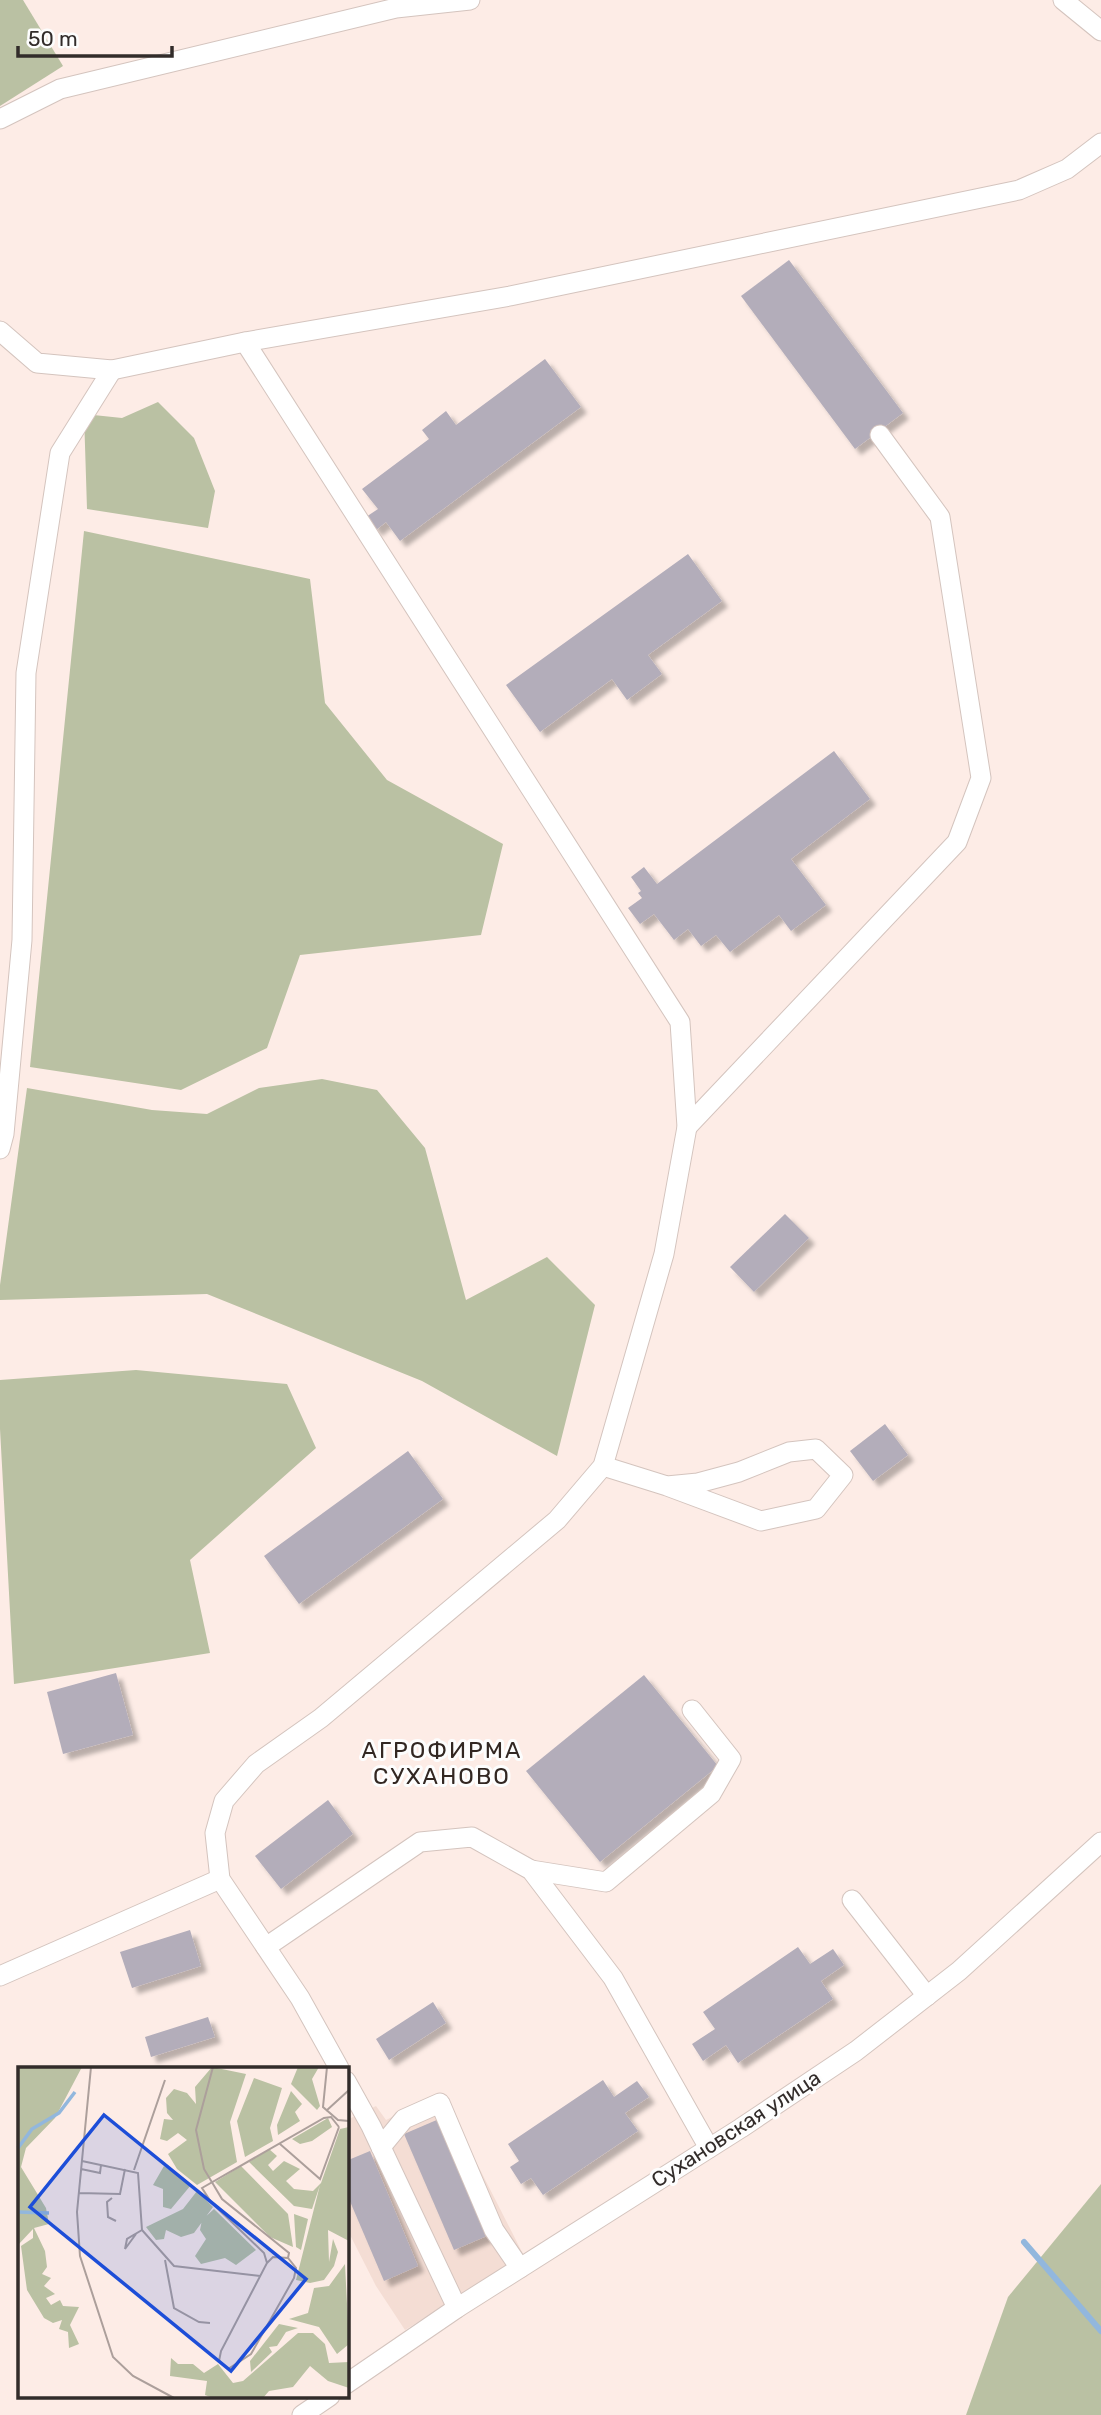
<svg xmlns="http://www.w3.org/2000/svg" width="1101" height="2415" font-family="Rubik,sans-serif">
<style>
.built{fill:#f4ddd4}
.green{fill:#bac1a3}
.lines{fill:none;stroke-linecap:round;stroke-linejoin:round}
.stream{stroke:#92b7dd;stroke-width:6}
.building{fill:#b3adba;filter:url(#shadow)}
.minor-casing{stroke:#d4c4be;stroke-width:21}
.minor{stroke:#fff;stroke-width:19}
.labels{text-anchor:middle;stroke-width:6;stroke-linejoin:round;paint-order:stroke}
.street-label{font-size:21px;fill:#322c2a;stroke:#fdfdfd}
.neighbourhood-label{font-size:23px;letter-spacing:2px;fill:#322722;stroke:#fdfdfd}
.inset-river{fill:none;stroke:#92b7dd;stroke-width:3.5}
.inset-road{fill:none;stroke:#ac9f9b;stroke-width:2}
.view{fill:#1d4ed8;fill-opacity:0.15;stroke:#1d4ed8;stroke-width:3.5}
.inset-edge{fill:none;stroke:#322c2a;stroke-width:3.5}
</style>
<defs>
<filter id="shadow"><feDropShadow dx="6" dy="6" stdDeviation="2" flood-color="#0004"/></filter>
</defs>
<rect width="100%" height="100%" fill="#fdece6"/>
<polygon class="built" points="441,2093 524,2256 405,2330 376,2286 347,2229 347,2120 376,2106 386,2120"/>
<g class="green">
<polygon points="0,0 23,0 63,66 0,106"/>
<polygon points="158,402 194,438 215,491 208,528 87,509 84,414 122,418"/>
<polygon points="84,531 310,579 325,703 387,780 503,844 481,935 300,955 267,1048 181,1090 30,1067"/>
<polygon points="322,1079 377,1090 425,1148 466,1300 547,1257 595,1305 557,1456 422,1381 207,1294 0,1300 0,1285 27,1088 152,1110 207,1114 259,1088"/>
<polygon points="136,1370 287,1384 316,1448 190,1560 210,1653 14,1684 0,1429 0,1380"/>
<polygon points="1101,2184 1101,2415 966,2415 1008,2297"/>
</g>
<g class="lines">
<polyline class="stream" points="1024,2242 1101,2331"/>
</g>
<g class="building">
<polygon points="789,260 903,413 855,449 741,296"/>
<polygon points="545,359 581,407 400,541 386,522 376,530 366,517 378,509 362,489 429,439 422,430 446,411 456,425"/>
<polygon points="688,554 722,601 648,655 662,674 627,700 612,679 540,732 506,685"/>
<polygon points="834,751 870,799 791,859 826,905 791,931 779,915 730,952 716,935 701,946 688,929 674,940 654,914 640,924 628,908 642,898 638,893 641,891 631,877 644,867 657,884"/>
<polygon points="785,1214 809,1238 754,1292 730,1267"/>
<polygon points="885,1424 908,1455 873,1481 850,1451"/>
<polygon points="408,1451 443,1499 299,1604 264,1556"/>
<polygon points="116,1673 133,1735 63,1754 47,1692"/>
<polygon points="644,1675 718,1766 600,1862 526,1771"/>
<polygon points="328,1800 353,1834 281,1889 255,1856"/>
<polygon points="190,1930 201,1966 132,1988 120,1952"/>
<polygon points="798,1947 810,1964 833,1949 844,1965 821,1981 833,1999 738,2063 726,2045 703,2061 692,2044 715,2029 703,2012"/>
<polygon points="433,2002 446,2023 389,2060 376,2039"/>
<polygon points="208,2017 215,2037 151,2057 145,2037"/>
<polygon points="603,2080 614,2097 637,2081 649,2097 625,2113 638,2131 543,2195 531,2178 521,2184 510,2167 519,2161 508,2144"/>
<polygon points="439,2119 489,2235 454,2250 404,2134"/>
<polygon points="370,2151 418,2266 384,2281 346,2192 346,2161"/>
</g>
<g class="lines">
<defs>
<g id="minor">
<polyline points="1063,0 1101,31"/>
<polyline points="0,119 60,89 396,8 470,0"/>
<polyline points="0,331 37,363 112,370 245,342 510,296 1019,190 1067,169 1101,143"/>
<polyline points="245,342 680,1022 687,1127 664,1254 603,1466 557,1520 321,1718 256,1764 224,1801 215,1833 220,1879 300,1998 339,2068"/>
<polyline points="687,1127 957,842 981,778 940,517 880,435"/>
<polyline points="0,1149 4,1134 22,940 26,673 60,453 112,370"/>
<polyline points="603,1466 667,1486 761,1521 816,1509 843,1475 816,1449 789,1452 739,1472 698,1483 667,1486"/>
<polyline points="531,1870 606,1882 711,1794 731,1759 692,1710"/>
<polyline points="852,1900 927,1996"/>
<polyline points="266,1947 420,1842 472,1837 531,1870 613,1978 709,2148"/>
<polyline points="0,1976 220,1879"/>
<polyline points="346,2081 371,2126 457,2308"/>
<polyline points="381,2147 404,2119 440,2103 494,2230 520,2268"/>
<polyline points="346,2384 457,2308 741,2128 856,2051 959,1971 1101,1842"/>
<polyline points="302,2415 330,2396"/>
</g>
</defs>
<use href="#minor" class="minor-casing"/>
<use href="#minor" class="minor"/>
</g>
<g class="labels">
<g class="street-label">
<text transform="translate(736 2129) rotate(-33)" y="7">Сухановская улица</text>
</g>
<g class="neighbourhood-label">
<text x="442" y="1758">АГРОФИРМА<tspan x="442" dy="26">СУХАНОВО</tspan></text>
</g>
</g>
<g transform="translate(18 2067)">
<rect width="331" height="331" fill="#fdece6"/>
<path d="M 0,0 L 64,0 L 37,51 L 8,81 L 3,100 L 28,141 L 31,157 L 16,161 L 27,184 L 29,200 L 24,207 L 33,211 L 26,219 L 37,227 L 28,231 L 33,238 L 42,233 L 45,239 L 61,240 L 52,258 L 61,277 L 51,281 L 50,265 L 41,262 L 44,253 L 35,256 L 26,251 L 9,223 L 3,179 L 15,171 L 15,162 L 0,178 L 0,200 ZM 194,0 L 228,7 L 212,55 L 219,95 L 179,118 L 159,102 L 150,87 L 169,73 L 160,66 L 149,74 L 142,72 L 146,52 L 155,53 L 149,46 L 148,31 L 156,22 L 169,26 L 178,37 L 177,20 ZM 280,0 L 301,0 L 294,12 L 302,39 L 299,43 L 273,17 ZM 236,11 L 264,21 L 252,61 L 255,74 L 227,90 L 219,54 ZM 273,24 L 284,37 L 277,45 L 282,54 L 260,68 L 259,58 ZM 310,51 L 314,60 L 294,74 L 282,77 L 274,72 ZM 331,60 L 331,174 L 310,163 L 311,195 L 315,172 L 320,185 L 316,199 L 306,213 L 292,216 L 278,213 L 302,118 L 294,142 L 276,139 L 231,95 L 251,82 L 259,89 L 250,98 L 255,104 L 266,94 L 282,102 L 268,114 L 276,122 L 295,124 L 303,116 L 322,62 ZM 146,99 L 173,118 L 153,142 L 145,140 L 145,122 L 135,118 ZM 223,99 L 270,147 L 275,180 L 252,170 L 197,115 ZM 179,124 L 195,140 L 176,166 L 163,170 L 148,163 L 146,172 L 138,173 L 128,160 L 165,142 ZM 196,142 L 238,183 L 218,198 L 207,191 L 183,197 L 177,189 L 188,172 L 182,163 L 184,153 ZM 276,147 L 290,152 L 283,183 L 278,180 ZM 327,197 L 331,277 L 319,287 L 301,260 L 271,252 L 290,246 L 296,221 L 311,219 ZM 261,257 L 280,261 L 268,265 L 259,279 L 251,280 L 254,285 L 233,305 L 232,294 ZM 280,266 L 295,266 L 307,277 L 311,296 L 331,295 L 331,321 L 310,314 L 292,299 L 275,320 L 251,324 L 245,331 L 195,331 L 187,328 L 189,314 L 152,309 L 153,291 L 160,297 L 175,297 L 186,306 L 200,297 L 215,316 L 225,314 Z" fill="#bac1a3"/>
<path class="inset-river" d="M 0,81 L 14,62 L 41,46 L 57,25M 0,145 L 31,146"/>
<path class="inset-road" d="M 73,0 L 59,145 L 62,189 L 95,290 L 115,309 L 156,331M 195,0 L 178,63 L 186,102 L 204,132 L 271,186 L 270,191M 309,0 L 305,40 L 320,53 L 331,54M 308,44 L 331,23M 262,77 L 302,112 L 321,60M 64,94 L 120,106 L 124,163 L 156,199 L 242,209M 63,102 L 82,106 L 83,98M 116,103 L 147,13M 61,126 L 102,127 L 107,102M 94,131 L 89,135 L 90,150 L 98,154M 118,167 L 107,182 L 109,172 L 124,163M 147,193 L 156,241 L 181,255 L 192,256M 249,196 L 255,190 L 270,191 L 278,201 L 276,211 L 233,287 L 210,302 L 201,294 L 203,284 L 249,196 L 246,186 L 193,135 L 184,121 L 306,51 L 313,50 L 321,60"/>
<path class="view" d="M 86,48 L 288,212 L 213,304 L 12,140 Z"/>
<rect width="331" height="331" class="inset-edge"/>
</g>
<path d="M18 46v10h154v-10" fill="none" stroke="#322c2a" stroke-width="3.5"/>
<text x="28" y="46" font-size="21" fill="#322c2a" stroke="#fdfdfd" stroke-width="5" paint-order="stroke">50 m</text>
</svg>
